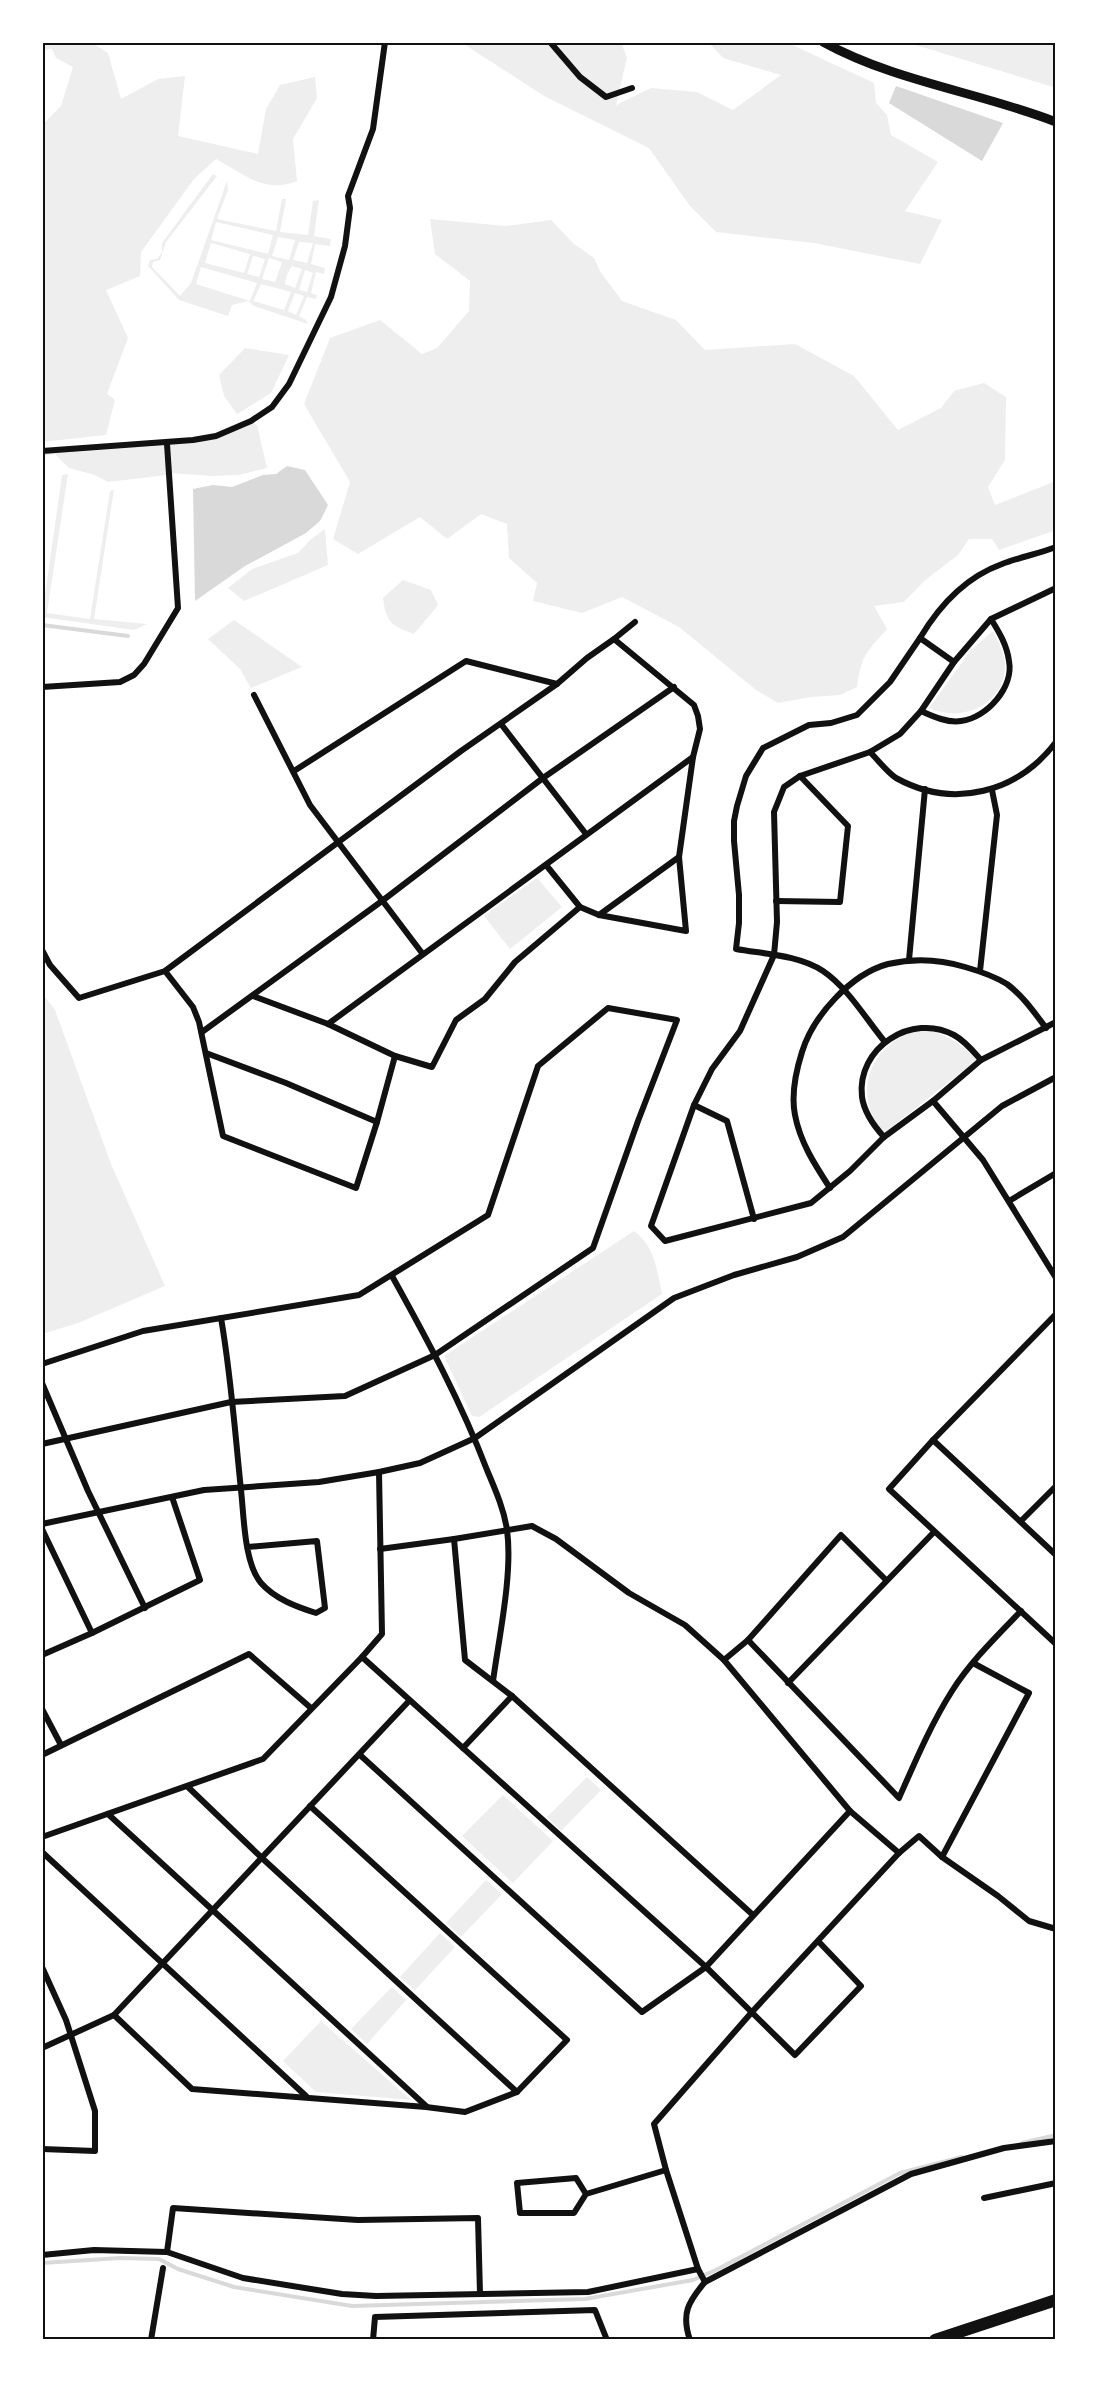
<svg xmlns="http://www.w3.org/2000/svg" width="1098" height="2382" font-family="Rubik,sans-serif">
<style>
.green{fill:#eee;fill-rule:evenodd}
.water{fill:#d9d9d9}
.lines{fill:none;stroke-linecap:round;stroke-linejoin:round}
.stream{stroke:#d9d9d9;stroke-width:4}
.minor{stroke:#111;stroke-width:6}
.tertiary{stroke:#111;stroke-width:9}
.primary{stroke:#111;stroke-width:12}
.neatline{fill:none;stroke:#111;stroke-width:2}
</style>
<rect width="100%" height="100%" fill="#fff"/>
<g class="green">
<path d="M 42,42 L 91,42 L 108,53 L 121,99 L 158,79 L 185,76 L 178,136 L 258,154 L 266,109 L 280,85 L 315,77 L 317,98 L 293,139 L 297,181 C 264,194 244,174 216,159 L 194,179 L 141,252 L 140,276 L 106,290 L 128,338 L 107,394 L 115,400 L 106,435 L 42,442 L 42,125 L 61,106 L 73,67 L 56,58 L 52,49 L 42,50 Z"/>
<polygon points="465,42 621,42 627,58 616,105 651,88 697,92 733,110 781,75 723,58 708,42 786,42 874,83 876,103 887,115 891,135 938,162 905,211 942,220 920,264 814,243 716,232 690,206 649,148 544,96 467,46"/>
<polygon points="906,42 1056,42 1056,88"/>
<path d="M 213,174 L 217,176 L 166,242 L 160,260 L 153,262 L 152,267 L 180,296 L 191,283 L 227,181 L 228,190 L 217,219 L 276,231 L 282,199 L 286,199 L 280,232 L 308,235 L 313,201 L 319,200 L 314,236 L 331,239 L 330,246 L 315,244 L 311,264 L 325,268 L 324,274 L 316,272 L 311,293 L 317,295 L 316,299 L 307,297 L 299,316 L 306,320 L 308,324 L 254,306 L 248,301 L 232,305 L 228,316 L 179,300 L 148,266 L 150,260 L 157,259 L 162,252 L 162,243 ZM 216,222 L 273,235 L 268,254 L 211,240 ZM 278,237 L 295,240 L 289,260 L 272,256 ZM 299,242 L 313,243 L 307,263 L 293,260 ZM 211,243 L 250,254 L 244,273 L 205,263 ZM 253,256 L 265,259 L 259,277 L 247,274 ZM 269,258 L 282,262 L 275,282 L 262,279 ZM 292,266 L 302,269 L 295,288 L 285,284 L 287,274 ZM 201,267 L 257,283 L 250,301 L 196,284 ZM 305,270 L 313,273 L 307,292 L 299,290 ZM 261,284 L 291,292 L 284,310 L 253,301 ZM 295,293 L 304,296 L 296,315 L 288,311 Z"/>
<path d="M 430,219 L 506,226 L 551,220 L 573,243 L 594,258 L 600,271 L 622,301 L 676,320 L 705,350 L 795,344 L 854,376 L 898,430 L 941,408 L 954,391 L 984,383 L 1006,397 L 1005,460 L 988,487 L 995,505 L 1056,481 L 1056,530 L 999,550 L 992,539 L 969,539 L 958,555 L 924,581 L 904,602 L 874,606 L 887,629 C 867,651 861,656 857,687 L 840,695 L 811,697 L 778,703 L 756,690 L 679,627 L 622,597 L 582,613 L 533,601 L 537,583 L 509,558 L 507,524 L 481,514 L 447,539 L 420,517 L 358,554 L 333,539 L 350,482 L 304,404 L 330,338 L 380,320 L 422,354 L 437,348 L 469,311 L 470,281 L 435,254 Z"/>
<polygon points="245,348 289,355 271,393 237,414 224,396 219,375"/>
<polygon points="251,421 257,425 267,468 239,475 213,476 168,473 167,475 108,482 95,475 69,468 55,454 42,456 42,451 216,436"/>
<polygon points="68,474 47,613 90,619 110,491 114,489 94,619 147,624 134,630 42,617 62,475"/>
<polygon points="325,529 328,565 244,601 228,588 252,569 298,553 310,540"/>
<path d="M 403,580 L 431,590 L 438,605 L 414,634 C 392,626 386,623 383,598 Z"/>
<polygon points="234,620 302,667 251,688 240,669 208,639"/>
<path d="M 993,631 C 998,641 1005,654 1005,666 C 1004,706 961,723 929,708 L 971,650 Z"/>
<polygon points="537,878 562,907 510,949 484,916"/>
<polygon points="42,993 55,1010 111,1164 165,1286 78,1323 42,1334"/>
<path d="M 928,1030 C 949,1035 962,1045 977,1060 L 884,1133 C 847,1092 875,1033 928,1030 Z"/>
<path d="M 634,1231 C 655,1246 657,1271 662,1294 L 479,1417 L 472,1416 L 444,1356 Z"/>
<polygon points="587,1777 601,1790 561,1831 547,1817"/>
<polygon points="503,1795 553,1841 513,1883 462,1836"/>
<polygon points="486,1880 502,1894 461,1937 446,1923"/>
<polygon points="440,1933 455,1947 415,1990 400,1977"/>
<polygon points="392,1987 406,2000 367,2044 351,2029"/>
<polygon points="321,2021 411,2100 316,2092 283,2061"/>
</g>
<g class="water">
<polygon points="896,86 1003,123 982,161 889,103"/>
<polygon points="287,466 305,470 328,505 320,521 306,533 245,566 195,601 193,489 213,485 232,487 263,475 276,474"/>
</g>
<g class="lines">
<g class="stream">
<polyline points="42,625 128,636"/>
<polyline points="1022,2143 1056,2135"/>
<polyline points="42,2263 120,2258 159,2259 178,2269 234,2287 352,2306 585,2299 693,2280 716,2270 900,2173 962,2157"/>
</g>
<g class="minor">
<polyline points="550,42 580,77 606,97 632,88"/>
<polyline points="42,451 193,440 216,436 251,421 272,407 289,384 331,297 345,246 350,208 348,196 373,129 385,42"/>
<polyline points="1056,588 991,619 954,662 921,711 900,734 870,752 800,776 784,787 774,812 777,922 774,955 740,1031 712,1069 694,1105 651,1226 665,1241 811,1203 850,1171 884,1137 933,1101 981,1060 1056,1022"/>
<path d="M 920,638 C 939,606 966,577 1002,564 C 1020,557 1038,554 1056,547"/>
<polyline points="614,639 635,622"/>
<polyline points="42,687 120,682 134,675 144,664 178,608 167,444"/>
<polyline points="254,695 310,805 422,953"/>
<path d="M 921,711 C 934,717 948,723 961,721 C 987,718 1014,687 1009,661 C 1007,645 999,632 991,619"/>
<polyline points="501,724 586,834"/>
<path d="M 870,752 C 878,760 887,772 896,778 C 954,810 1018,792 1056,742"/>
<polyline points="294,771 466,661 557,684"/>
<polyline points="546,865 580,907"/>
<polyline points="776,901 840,902 848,826 800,776"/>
<polyline points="599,915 679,857"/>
<polyline points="42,950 50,965 79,998 165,971 461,751 557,684 587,658 614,639 694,705 698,716 700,729 693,757 679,857 686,931 599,915 580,907 515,962 485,999 456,1020 432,1067 395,1056 328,1024 253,996"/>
<polyline points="909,960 925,789"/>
<polyline points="165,971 193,1007 199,1022 223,1136 356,1188 377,1122 395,1056"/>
<polyline points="980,971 997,815 992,790"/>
<polyline points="328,1024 693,757"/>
<polyline points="202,1032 382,901 543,778 674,687"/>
<path d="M 885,1042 C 866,1019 848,988 823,971 C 799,955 764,954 736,949 L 739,923 L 739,895 L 734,841 L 734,821 L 737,806 L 746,776 L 763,748 L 809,725 L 831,723 L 857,715 L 890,682 L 920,638 L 954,662"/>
<polyline points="206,1053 286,1083 377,1122"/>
<polyline points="933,1101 983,1160 1056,1278"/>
<polyline points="694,1105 727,1121 754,1219"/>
<path d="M 884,1137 C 874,1126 864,1112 862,1097 C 856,1048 912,1012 954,1035 C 965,1041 973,1051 981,1060"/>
<path d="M 830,1188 C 815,1165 800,1142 795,1115 C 791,1095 796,1071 802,1052 C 813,1016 851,974 888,964 C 914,958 939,959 965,967 C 979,971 994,976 1007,984 C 1023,996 1034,1012 1046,1028"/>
<polyline points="1009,1201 1056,1173"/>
<path d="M 392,1276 C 427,1339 461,1402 487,1470 C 495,1489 504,1509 507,1530 C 513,1573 499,1637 493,1681"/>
<polyline points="1056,1314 933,1440 889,1489 1056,1644"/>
<path d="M 221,1318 C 231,1375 235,1433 241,1490 C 244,1516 244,1563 261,1583 C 275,1599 297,1607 316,1613 L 325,1608 L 317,1541 L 248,1547"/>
<polyline points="42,1364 143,1331 359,1295 488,1215 538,1066 608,1008 677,1020 638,1121 593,1248 435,1355 345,1396 231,1402 42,1444"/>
<polyline points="42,1383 88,1491 145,1608"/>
<polyline points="933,1440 1056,1555"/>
<polyline points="1021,1521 1056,1486"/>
<polyline points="42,1524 204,1490 319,1482 379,1472 420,1463 475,1438 674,1298 734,1275 797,1257 843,1237 1002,1106 1056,1077"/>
<polyline points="42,1529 92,1633"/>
<polyline points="454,1539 465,1660 512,1696 753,1915"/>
<polyline points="380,1549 454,1539 532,1526 556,1539 629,1593 685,1625 724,1660 850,1811 899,1853"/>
<path d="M 748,1640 L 899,1798 C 915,1762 931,1724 952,1691 C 971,1661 997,1636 1021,1611"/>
<polyline points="42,1655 92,1633 200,1580 172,1497"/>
<polyline points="362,1657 706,1967 795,2055 861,1986 819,1942"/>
<polyline points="724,1660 748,1640 841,1535 886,1580"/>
<polyline points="788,1683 934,1532"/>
<polyline points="42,1709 61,1745"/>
<polyline points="463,1748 512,1696"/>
<polyline points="42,1755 249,1654 311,1708"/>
<polyline points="360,1755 642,2012 706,1967 850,1811"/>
<polyline points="188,1787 263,1859 517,2092"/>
<polyline points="108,1814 426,2106"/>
<polyline points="42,1837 263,1759 362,1657 382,1634 379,1472"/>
<polyline points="42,1852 306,2096"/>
<polyline points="942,1857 1029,1693 973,1663"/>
<polyline points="42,1967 66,2020 95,2111 95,2151 42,2149"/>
<polyline points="114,2015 192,2089 426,2107 465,2112 517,2092 567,2040 310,1806"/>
<polyline points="42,2048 114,2015 409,1701"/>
<polyline points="586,2194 576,2178 517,2183 520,2213 574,2213 586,2194 666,2170"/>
<polyline points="984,2198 1056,2183"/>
<polyline points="167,2252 173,2208 358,2220 478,2218 480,2294"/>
<polyline points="42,2255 94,2250 167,2252 243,2278 342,2294 376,2296 588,2292 698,2269"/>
<polyline points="705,2282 698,2269 666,2170 654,2124 752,2012 899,1853 919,1836 942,1857 998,1896 1029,1921 1056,1929"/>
<polyline points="151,2340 163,2268"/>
<polyline points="373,2340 375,2317 595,2310 607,2340"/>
<path d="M 690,2340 C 681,2314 688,2302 705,2282 L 911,2174 L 1004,2148 L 1056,2141"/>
</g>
<path class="tertiary" d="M 823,42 C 896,82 979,92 1056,122"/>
<polyline class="primary" points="935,2340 1056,2300"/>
</g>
<rect width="1098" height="2382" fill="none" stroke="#ffffff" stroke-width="87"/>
<rect x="44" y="44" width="1010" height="2294" class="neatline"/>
</svg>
